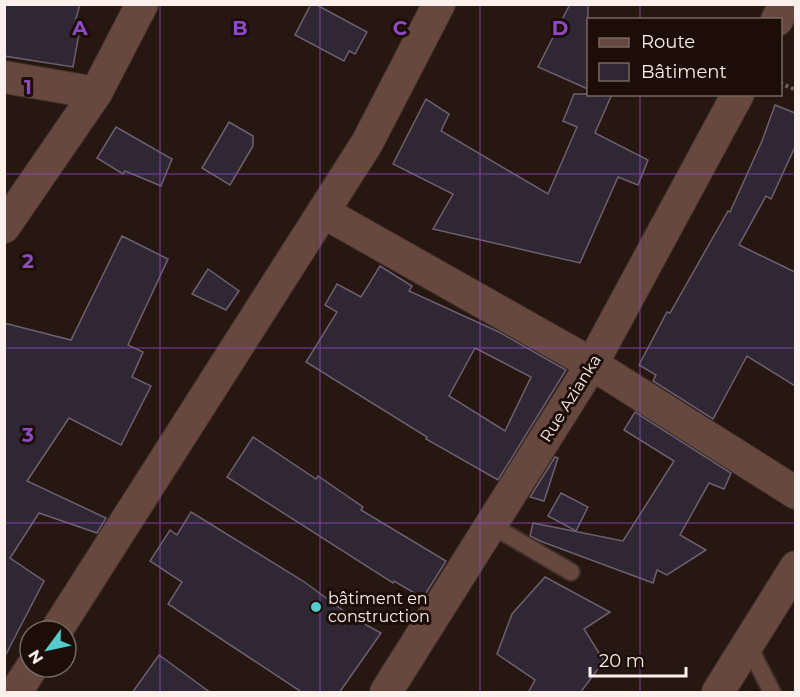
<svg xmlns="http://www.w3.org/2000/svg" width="800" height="697" font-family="Montserrat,sans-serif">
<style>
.building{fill:#302734;stroke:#6c6070;stroke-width:1.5;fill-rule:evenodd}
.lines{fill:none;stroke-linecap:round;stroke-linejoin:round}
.lane-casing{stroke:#40312a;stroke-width:20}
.street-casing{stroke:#40312a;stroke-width:34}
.path{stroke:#6b5d57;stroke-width:4;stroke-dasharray:3 3;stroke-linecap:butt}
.lane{stroke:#67483f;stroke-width:16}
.street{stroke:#67483f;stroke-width:32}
.grid{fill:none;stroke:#8e49c6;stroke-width:1.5;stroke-opacity:0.55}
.poi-dot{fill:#52cdce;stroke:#1c0e07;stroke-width:2}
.labels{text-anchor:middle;stroke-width:6;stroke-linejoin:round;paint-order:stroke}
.street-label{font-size:16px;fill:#fbf0eb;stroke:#1c0e07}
.poi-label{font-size:16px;fill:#fbf0eb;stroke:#1c0e07;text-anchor:start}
.grid-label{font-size:20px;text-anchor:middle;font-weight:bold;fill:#8e49c6;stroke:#1c0e07;stroke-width:6;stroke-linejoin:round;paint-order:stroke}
</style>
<rect width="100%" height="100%" fill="#261710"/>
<g class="building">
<polygon points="4,4 80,4 72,33 79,34 73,67 4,56"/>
<polygon points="311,4 315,4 367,32 355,54 349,51 344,61 295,35"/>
<polygon points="570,4 588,4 588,89 538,67"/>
<polygon points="574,94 612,94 595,133 648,160 638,185 618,177 580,263 433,229 453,194 393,164 426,99 449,114 441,131 548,194 577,127 563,121"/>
<polygon points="775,105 795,113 795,147 771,199 766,196 739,245 795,272 795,386 747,356 713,419 653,381 656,375 639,365 667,312 670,313 728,211 730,212 762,141"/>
<polygon points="229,122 253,136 253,146 230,185 202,168"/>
<polygon points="116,127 172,159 161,186 125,171 123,174 97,158"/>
<polygon points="122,236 168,259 128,345 143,352 132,377 151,386 121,445 69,418 27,481 106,518 97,533 39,513 10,558 44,581 4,658 4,323 71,340"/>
<path d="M 380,266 L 412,286 L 409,291 L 499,332 L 566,370 L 498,480 L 426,439 L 427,437 L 306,362 L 337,312 L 325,305 L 337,284 L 361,297 ZM 475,348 L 531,377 L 505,431 L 449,396 Z"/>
<polygon points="208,269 239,291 226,310 192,294"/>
<polygon points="635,412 731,473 724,489 709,483 680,535 706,550 667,575 657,570 653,583 540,541 530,536 533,523 623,541 674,461 624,430"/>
<polygon points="253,437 316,479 318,476 363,507 361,510 446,561 423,598 394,581 393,583 227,477"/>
<polygon points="555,457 558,458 544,501 530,497"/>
<polygon points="561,493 588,507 576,531 548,516"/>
<polygon points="191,512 303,581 352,617 381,633 339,693 303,693 168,604 182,582 150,561 170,530 177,535"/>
<polygon points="545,577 610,612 584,629 604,661 580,693 528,693 535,680 497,654 512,614"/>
<polygon points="159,655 211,693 132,693"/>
</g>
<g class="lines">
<defs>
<g id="lane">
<polyline points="491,525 571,572"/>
<polyline points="748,645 772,692"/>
</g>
<g id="street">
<polyline points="777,20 785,4"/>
<polyline points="4,77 96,93"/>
<polyline points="323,212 592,364 796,493"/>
<polyline points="4,227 96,93 142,4"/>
<polyline points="56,631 367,143 439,4"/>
<polyline points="16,692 32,667"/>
<polyline points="386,692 592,364 738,94"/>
<polyline points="718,692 796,567"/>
</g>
</defs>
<use href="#lane" class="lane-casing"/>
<use href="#street" class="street-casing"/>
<polyline class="path" points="780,83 796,90"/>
<use href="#lane" class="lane"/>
<use href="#street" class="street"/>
</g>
<path class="grid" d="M 160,4 L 160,692M 320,4 L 320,692M 480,4 L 480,692M 640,4 L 640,20M 640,94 L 640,692M 4,174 L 796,174M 4,348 L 796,348M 4,523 L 796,523"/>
<circle class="poi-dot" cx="316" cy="607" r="6"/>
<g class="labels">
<g class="street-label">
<text transform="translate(570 398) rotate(-58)" y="6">Rue Azianka</text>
</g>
<g class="poi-label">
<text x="328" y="604">bâtiment en<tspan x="328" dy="18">construction</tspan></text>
</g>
</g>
<g class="grid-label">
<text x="80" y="35">A</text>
<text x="240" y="35">B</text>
<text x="400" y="35">C</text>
<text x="560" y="35">D</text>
<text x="28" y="94">1</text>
<text x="28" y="268">2</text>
<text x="28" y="442">3</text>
</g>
<rect width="800" height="697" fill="none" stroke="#fbf0eb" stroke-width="12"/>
<rect x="587" y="18" width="195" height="78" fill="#1c0e07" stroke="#756862" stroke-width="1.5"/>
<rect x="599" y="38" width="30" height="9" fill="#67483f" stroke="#756862" stroke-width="1.5"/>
<text x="641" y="48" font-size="18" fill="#fbf0eb">Route</text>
<rect x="599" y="63" width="30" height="18" fill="#302734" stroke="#756862" stroke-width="1.5"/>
<text x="641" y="78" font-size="18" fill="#fbf0eb">Bâtiment</text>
<g transform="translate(48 649) rotate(237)"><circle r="28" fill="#1c0e07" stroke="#756862" stroke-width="1.5"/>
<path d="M0-4.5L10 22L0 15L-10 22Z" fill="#52cdce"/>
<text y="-9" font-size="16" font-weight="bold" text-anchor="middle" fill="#fbf0eb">N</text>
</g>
<path d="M590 667v9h96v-9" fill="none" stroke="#fbf0eb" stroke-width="3"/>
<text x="599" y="667" font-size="18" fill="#fbf0eb" stroke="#1c0e07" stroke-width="4.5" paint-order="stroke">20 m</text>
</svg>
